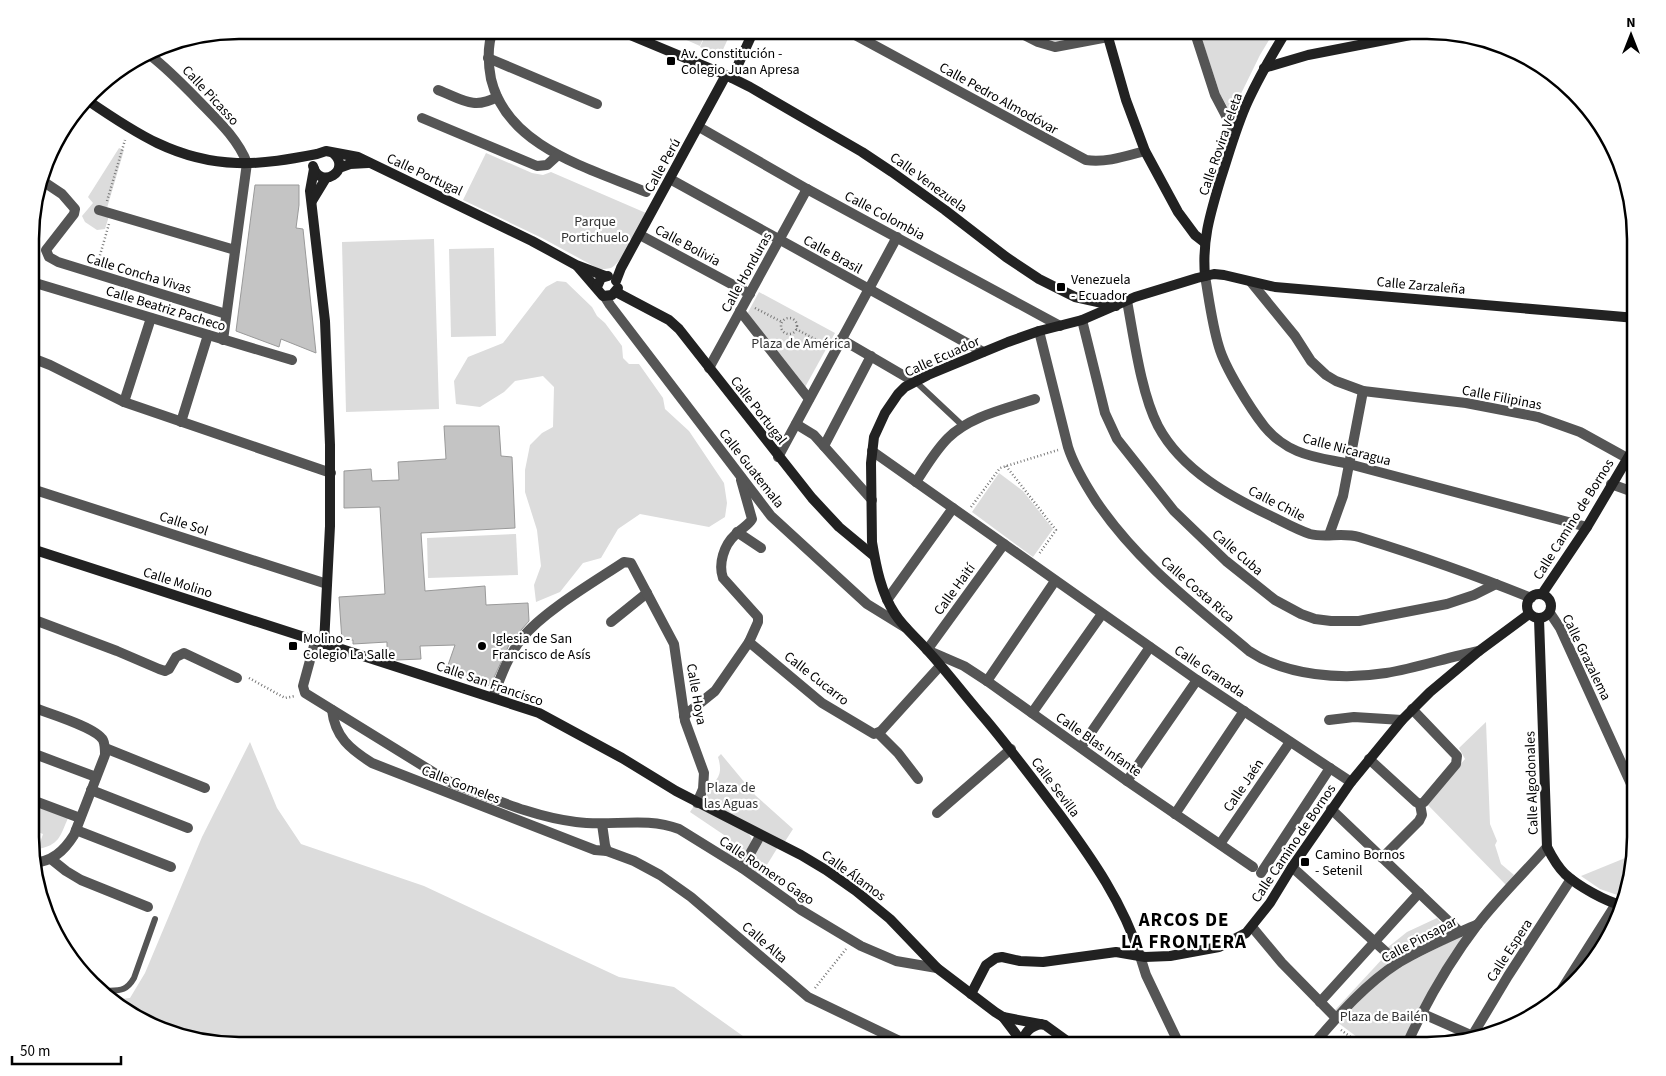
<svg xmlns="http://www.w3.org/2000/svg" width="1666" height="1076" font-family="'Source Sans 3',sans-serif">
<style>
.green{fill:#dcdcdc}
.building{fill:#c4c4c4;stroke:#999}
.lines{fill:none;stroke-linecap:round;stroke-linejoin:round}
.path{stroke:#777;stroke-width:2.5;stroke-dasharray:1 2.5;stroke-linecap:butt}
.lane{stroke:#555;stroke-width:6}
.street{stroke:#555;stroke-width:10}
.secondary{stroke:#222;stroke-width:10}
.poi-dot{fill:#000;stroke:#fff;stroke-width:2}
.labels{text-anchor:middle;stroke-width:4.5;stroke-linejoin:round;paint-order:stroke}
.poi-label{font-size:14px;fill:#000;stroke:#fff;text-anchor:start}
.street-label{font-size:14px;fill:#000;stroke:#fff}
.park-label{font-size:14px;fill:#333;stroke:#fff}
.district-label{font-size:19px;font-weight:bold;letter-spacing:1px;fill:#000;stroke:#fff}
.rim{fill:none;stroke:#000;stroke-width:2.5}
</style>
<rect width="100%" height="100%" fill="#fff"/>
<g class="green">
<polygon points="664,30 707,30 700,46"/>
<polygon points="708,30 732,30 720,56 700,47"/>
<polygon points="1199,30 1275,30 1260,55 1234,108 1228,108 1220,94"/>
<polygon points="119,148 124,150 107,208 98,205 96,212 109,216 105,229 97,230 85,222 82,216 93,203 88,197"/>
<path d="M 486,153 L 532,173 L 543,175 L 551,172 L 646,213 C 639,226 624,261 611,268 C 607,269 603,269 599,269 L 542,238 L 463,200 Z"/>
<polygon points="434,239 439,409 346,412 342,242"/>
<polygon points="494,248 496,336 451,337 449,249"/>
<polygon points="557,281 566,282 592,307 597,316 605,323 622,346 623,358 629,364 639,364 663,398 665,409 689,431 724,483 727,503 725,517 709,527 640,514 618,529 601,558 583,563 560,592 536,602 534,585 541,566 537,530 525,492 525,470 530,445 542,433 553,427 554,387 543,376 515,381 504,392 480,407 456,404 454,381 468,357 503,343 546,287"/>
<polygon points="759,292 835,333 804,389 746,316"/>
<polygon points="999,473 1023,491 1053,529 1033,557 972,512"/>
<polygon points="516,534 518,575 428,578 427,538"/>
<polygon points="1486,722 1490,824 1497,841 1495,845 1501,864 1514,875 1506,885 1427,804 1465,759 1459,748"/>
<polygon points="250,742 277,808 301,844 424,886 619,977 674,987 757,1046 238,1046 172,1035 122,1011 112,1000 130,998 145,973 202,837"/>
<path d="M 721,754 L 755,795 L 793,829 L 784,843 L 710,805 L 706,800 C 708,779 726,783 718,757 Z"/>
<path d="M 32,805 L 68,818 C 60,837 59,845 38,849 L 43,834 L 32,830 Z"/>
<path d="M 694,806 L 747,832 L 751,837 L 752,842 C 750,846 748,854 744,857 C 737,864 726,855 724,848 L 730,839 L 690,812 Z"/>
<polygon points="764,841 778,847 760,876 748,867 760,843"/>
<polygon points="1635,854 1626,898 1600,889 1581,876"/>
<polygon points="1437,918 1450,933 1398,960 1387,948 1407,932"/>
<polygon points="1459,937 1463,937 1402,1046 1369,1046 1337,1022 1373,987 1400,967"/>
<polygon points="1385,956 1393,963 1338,1013 1335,1010"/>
</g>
<g class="building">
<polygon points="255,185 299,185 299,205 296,228 303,229 316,353 281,339 279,347 236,331"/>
<polygon points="444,426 499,426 501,456 512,457 515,528 421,533 425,591 485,586 486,605 528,603 529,621 514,638 511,638 511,641 509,641 509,645 490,686 446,671 455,645 420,646 421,659 397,660 387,657 387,642 353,644 353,640 342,641 339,597 385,594 380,507 344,508 344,471 371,469 372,481 399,480 398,462 446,459"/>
</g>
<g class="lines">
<g class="path">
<polyline points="107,201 125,140"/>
<polyline points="98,262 109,224"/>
<polyline points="755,308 782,322"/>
<circle cx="789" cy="326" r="8"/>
<polyline points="796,329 826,345"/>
<polyline points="1006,466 1056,530 1039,554"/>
<polyline points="971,507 1000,468 1058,450"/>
<polyline points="249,678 285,698 295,696"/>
<polyline points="815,988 846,949"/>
<polyline points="1341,1030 1363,1046"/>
</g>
<g class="lane">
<polyline points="915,381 963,426"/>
<path d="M 104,991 C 119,990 126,992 134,978 L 155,919"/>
</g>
<g class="street">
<path d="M 493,30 C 487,46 488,63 491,79 C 507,147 589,168 646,192"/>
<path d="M 846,30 L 1086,160 C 1106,163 1126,156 1145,151"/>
<polyline points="1014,30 1038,42 1055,47 1108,37"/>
<polyline points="1194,30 1215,95 1235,133"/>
<path d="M 147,53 C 165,66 180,82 195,97 C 214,117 237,137 247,163 L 223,340"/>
<polyline points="488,58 597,104"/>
<path d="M 438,90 C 462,99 473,110 497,97"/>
<polyline points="422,118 537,166 547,165 558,155"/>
<polyline points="699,127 807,189 1060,326"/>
<polyline points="670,179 983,352"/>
<polyline points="41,180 62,194 75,209 74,214 46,250 49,257 58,262 226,314"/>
<polyline points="99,210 235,250"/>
<polyline points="640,235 750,294"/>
<path d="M 1205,276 C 1209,299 1212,324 1219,347 C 1225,368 1250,408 1264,426 C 1272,436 1285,446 1297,451 C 1313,458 1332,460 1349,464 L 1587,527"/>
<polyline points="32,282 292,360"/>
<polyline points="1251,282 1295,336 1311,361 1326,375 1336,381 1363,391 1466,403 1538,417 1580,432 1627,458"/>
<polyline points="605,297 610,305 771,516 867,604 906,628"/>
<path d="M 1127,301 C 1134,338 1141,393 1158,426 C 1182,471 1231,497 1275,518 C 1287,524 1298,530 1310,534 C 1326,538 1343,532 1359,537 C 1417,555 1475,575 1531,598"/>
<polyline points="740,311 809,399"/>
<polyline points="1082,320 1105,413 1117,439 1174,511 1226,561 1275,600 1301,614 1315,619 1331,621 1359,621 1447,604 1474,595 1496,584"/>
<path d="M 1039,331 L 1068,447 C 1074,466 1085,484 1096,501 C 1138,563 1192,603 1249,651 C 1286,676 1342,680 1386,673 C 1417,668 1448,657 1479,651"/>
<polyline points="841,339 913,381"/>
<polyline points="32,358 50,365 124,402 331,473"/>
<polyline points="709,368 807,189"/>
<polyline points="124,402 151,318"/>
<polyline points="181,422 208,335"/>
<polyline points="796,424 814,435 872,500"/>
<polyline points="824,446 871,356"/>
<polyline points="872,451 1197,680 1351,782"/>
<polyline points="778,457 897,237"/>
<path d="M 741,480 L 752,519 C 748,526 740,529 735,535 C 724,545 718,564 723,578 L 758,617 L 758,622 L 749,642"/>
<path d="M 916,482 C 926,467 935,451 948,438 C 970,416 1006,409 1035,399"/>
<polyline points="1611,484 1636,493"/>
<polyline points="32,489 327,584"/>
<polyline points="737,532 761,548"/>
<polyline points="1329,535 1343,496 1363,391"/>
<polyline points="1004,544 927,650 964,666 987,681 1127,781 1253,867"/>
<polyline points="887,600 953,508"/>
<polyline points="1550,613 1560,628 1636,795"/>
<polyline points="32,619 117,651 159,669 165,671 169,669 176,657 184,653 237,678"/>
<polyline points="611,622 647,593"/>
<path d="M 315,642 L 303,686 L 305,693 L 441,777 L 452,783 C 492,798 533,817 576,822 C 611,827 645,816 679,829 L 742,868 L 801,910 L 861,946 L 896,961 L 937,968"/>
<polyline points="987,681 1055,581"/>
<path d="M 493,697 C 501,676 508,656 522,638 C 544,611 594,582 624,562 L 631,563 L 674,644 L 685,721 L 704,773 L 703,789 L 697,803"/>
<path d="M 32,707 C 47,713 96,727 103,740 C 105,744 105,750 105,755 L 74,835 C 64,851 52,862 32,863"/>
<path d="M 332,710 C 335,737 350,749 372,763 L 595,850 L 607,851 L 634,861 L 660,875 L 691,897 L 808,997 L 910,1046"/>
<polyline points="1032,713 1102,614"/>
<polyline points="684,716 715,691 749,642 822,703 874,734 881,731 940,666"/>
<polyline points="1329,720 1354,717 1402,720"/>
<polyline points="878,733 898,753 918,779"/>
<polyline points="1081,747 1150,647"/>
<polyline points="105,748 205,788"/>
<polyline points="32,753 96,777"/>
<polyline points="1369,759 1416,802 1420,804 1424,802 1456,764 1457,756 1412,709"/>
<polyline points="1127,781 1197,680"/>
<polyline points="91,790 188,828"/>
<polyline points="32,800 80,818"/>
<polyline points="1331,809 1460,932"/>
<polyline points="937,813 1011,749"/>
<polyline points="1175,814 1244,711"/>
<polyline points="602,824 605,845 607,851"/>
<polyline points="76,830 171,867"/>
<polyline points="1220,844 1290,742"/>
<polyline points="1382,858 1419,821 1422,815 1420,804"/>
<polyline points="51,859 66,871 81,880 148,907"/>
<polyline points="1292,867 1398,963"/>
<polyline points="742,868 760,836"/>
<polyline points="1261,873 1330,768"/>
<polyline points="1252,927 1282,963 1336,1018"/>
<polyline points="1140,956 1146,975 1180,1046"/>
<polyline points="1562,989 1616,904"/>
<polyline points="1320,1002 1419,893"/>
<polyline points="1421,1013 1473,1036"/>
<polyline points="1472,1036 1508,976 1571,879"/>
<path d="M 1312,1046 C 1338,1016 1364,985 1398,963 C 1423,948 1451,936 1478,924"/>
<path d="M 1406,1046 C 1426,1002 1449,962 1478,924 C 1499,897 1524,873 1547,847"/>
</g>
<g class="secondary">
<polyline points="618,30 726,75 750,87 862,152 892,172 945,210 1006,257 1039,279 1075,297 1116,306"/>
<polyline points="1106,30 1126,100 1145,151 1178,212 1195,235 1204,242"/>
<polyline points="1264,68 1308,55 1431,31"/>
<polyline points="732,78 754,30"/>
<path d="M 87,100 C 135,133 177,161 237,163 C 264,164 291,159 317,154 L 326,151 L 358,157 L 532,241 L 576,265 L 605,276"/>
<path d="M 313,166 C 320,191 353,170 333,153"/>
<polyline points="339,168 350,164 368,163"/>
<polyline points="314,169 310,191 325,321 330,445 330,526 324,644"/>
<polyline points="312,201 326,178"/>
<polyline points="578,267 603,296 612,295 618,288"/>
<path d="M 1205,276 C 1202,240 1210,215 1220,181 C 1229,154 1236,127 1248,101 C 1259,77 1273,53 1287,30"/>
<polyline points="616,281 621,268 726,75"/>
<polyline points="597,287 601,278 608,276"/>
<polyline points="616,292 669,320 679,329 812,498 839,527 874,556"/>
<polyline points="32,549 539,713 622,758 676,791 801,855 826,870 856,891 890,919 937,968 995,1012 1003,1017 1045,1025 1074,1046"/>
<circle cx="1539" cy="606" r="12"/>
<polyline points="1542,594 1587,527 1636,444"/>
<path d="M 1539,619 L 1547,847 C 1552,857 1557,866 1565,874 C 1578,886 1606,902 1624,906"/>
<path d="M 1140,956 C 1123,903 1093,860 1060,815 C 1036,783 1012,751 986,720 C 966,697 948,673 928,651 C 917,638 904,628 895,614 C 881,593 876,566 872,542 L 871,463 L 874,437 L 885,413 L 898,394 L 905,387 L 928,375 L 1008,342 L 1039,331 L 1082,320 L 1135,297 L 1197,278 L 1214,274 L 1224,275 L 1275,287 L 1636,318"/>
<polyline points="971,994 986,965 996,958 1002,957 1020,961 1043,962 1116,952 1145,957 1170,956 1219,947 1246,933 1270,903 1292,867 1351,782 1402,720 1430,692 1479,651 1529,614"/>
<polyline points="1003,1017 1025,1046"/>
<path d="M 1022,1043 C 1025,1031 1030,1027 1041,1024"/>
</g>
</g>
<g class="poi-dot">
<rect x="666" y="56" width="10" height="10" rx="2.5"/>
<rect x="1056" y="282" width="10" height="10" rx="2.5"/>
<rect x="288" y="641" width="10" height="10" rx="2.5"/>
<circle cx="482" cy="646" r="5"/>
<rect x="1300" y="857" width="10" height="10" rx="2.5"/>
</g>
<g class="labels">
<g class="poi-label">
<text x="681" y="58">Av. Constitución -<tspan x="681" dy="16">Colegio Juan Apresa</tspan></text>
<text x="1071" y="284">Venezuela<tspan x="1071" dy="16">- Ecuador</tspan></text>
<text x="303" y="643">Molino -<tspan x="303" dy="16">Colegio La Salle</tspan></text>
<text x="492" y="643">Iglesia de San<tspan x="492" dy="16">Francisco de Asís</tspan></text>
<text x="1315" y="859">Camino Bornos<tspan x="1315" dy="16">- Setenil</tspan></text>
</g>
<g class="street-label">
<text transform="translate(211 95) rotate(47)" y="5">Calle Picasso</text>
<text transform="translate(999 98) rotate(29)" y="5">Calle Pedro Almodóvar</text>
<text transform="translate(1220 144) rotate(-71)" y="5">Calle Rovira Veleta</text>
<text transform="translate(662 165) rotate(-61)" y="5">Calle Perú</text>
<text transform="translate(425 174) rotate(25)" y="5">Calle Portugal</text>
<text transform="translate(929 182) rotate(36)" y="5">Calle Venezuela</text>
<text transform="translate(885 215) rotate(28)" y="5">Calle Colombia</text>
<text transform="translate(688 245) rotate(28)" y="5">Calle Bolivia</text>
<text transform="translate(833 254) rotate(29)" y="5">Calle Brasil</text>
<text transform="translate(746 272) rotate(-61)" y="5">Calle Honduras</text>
<text transform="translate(139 273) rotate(17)" y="5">Calle Concha Vivas</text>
<text transform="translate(1421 285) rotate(5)" y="5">Calle Zarzaleña</text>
<text transform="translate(166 308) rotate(17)" y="5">Calle Beatriz Pacheco</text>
<text transform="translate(942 356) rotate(-24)" y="5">Calle Ecuador</text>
<text transform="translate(1502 397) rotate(11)" y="5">Calle Filipinas</text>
<text transform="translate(759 410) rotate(52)" y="5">Calle Portugal</text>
<text transform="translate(1347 449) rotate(15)" y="5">Calle Nicaragua</text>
<text transform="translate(752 468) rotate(52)" y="5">Calle Guatemala</text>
<text transform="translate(1277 503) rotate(27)" y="5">Calle Chile</text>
<text transform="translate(1573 519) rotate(-58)" y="5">Calle Camino de Bornos</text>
<text transform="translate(184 523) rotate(18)" y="5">Calle Sol</text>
<text transform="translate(1238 552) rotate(41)" y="5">Calle Cuba</text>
<text transform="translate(178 582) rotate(18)" y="5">Calle Molino</text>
<text transform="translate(954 589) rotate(-54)" y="5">Calle Haití</text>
<text transform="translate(1198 589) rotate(41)" y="5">Calle Costa Rica</text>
<text transform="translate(1587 657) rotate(64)" y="5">Calle Grazalema</text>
<text transform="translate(1210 671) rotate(34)" y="5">Calle Granada</text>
<text transform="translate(817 678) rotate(38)" y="5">Calle Cucarro</text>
<text transform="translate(490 683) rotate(19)" y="5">Calle San Francisco</text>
<text transform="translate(697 694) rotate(80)" y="5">Calle Hoya</text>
<text transform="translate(1099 744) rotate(35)" y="5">Calle Blas Infante</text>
<text transform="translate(1531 783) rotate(-92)" y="5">Calle Algodonales</text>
<text transform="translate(461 784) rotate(21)" y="5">Calle Gomeles</text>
<text transform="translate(1243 785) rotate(-56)" y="5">Calle Jaén</text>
<text transform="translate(1056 787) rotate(53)" y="5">Calle Sevilla</text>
<text transform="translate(1293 843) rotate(-56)" y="5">Calle Camino de Bornos</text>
<text transform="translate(767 870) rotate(34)" y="5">Calle Romero Gago</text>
<text transform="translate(854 875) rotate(36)" y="5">Calle Álamos</text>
<text transform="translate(1419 939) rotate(-28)" y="5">Calle Pinsapar</text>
<text transform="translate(765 942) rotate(41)" y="5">Calle Alta</text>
<text transform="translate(1509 950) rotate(-57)" y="5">Calle Espera</text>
</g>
<g class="park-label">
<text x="595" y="226">Parque<tspan x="595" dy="16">Portichuelo</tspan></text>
<text x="801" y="348">Plaza de América</text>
<text x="731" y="792">Plaza de<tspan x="731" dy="16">las Aguas</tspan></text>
<text x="1384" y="1021">Plaza de Bailén</text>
</g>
<g class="district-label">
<text x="1184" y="926">ARCOS DE<tspan x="1184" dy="22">LA FRONTERA</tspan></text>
</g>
</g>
<path d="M0 0H1666V1076H0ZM239 39H1427A200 200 0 0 1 1627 239V837A200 200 0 0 1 1427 1037H239A200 200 0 0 1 39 837V239A200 200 0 0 1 239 39Z" fill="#fff" fill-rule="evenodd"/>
<path class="rim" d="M239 39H1427A200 200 0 0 1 1627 239V837A200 200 0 0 1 1427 1037H239A200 200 0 0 1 39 837V239A200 200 0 0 1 239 39Z"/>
<g transform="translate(1631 35)" stroke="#ffffff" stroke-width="4" paint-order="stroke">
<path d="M0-4L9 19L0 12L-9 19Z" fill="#000000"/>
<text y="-8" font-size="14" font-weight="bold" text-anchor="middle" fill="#000000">N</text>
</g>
<path d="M12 1056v8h109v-8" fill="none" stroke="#000000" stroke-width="2.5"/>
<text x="20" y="1056" font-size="15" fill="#000000" stroke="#ffffff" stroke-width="4" paint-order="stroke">50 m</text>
</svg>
